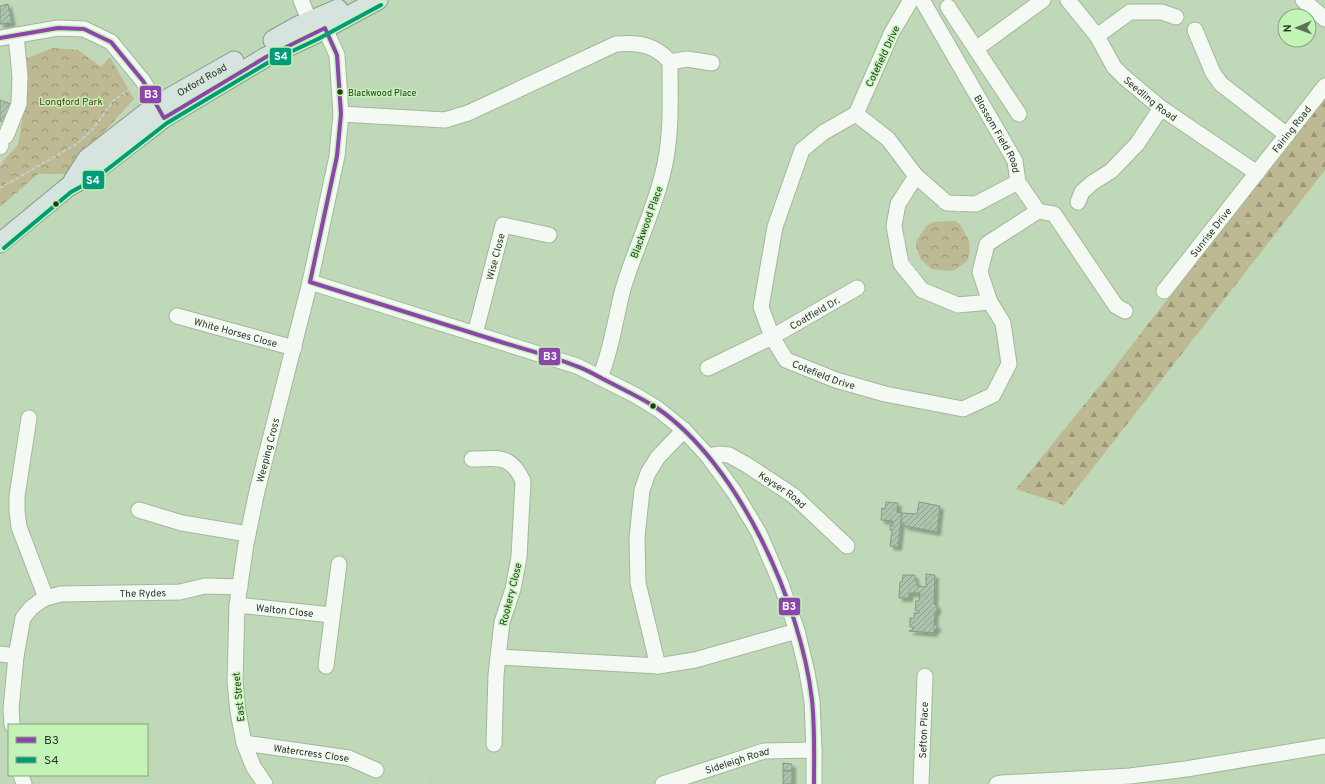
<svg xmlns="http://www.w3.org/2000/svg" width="1325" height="784" font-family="Overpass,sans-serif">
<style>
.forest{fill:url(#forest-firs)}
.park{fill:url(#park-crowns)}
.building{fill:url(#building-hatch);stroke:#819c85;filter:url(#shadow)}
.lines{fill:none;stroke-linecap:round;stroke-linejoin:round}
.minor-casing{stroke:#a3b79d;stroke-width:17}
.major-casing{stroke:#829e8e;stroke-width:21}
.path{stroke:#c7cec4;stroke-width:2;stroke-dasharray:4 2;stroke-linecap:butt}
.minor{stroke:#f5f9f4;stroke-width:15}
.major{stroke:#d7e3de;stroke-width:19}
.bus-1-casing{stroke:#c3f3b6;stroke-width:7}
.bus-2-casing{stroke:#c3f3b6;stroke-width:7}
.bus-1{stroke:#8e44ad;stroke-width:4}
.bus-2{stroke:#009b79;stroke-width:4}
.bus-dot{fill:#263820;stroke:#c3f3b6;stroke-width:1.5}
.labels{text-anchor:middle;stroke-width:3;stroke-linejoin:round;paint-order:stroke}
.bus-label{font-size:9px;fill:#263820;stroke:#c3f3b6;text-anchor:start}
.street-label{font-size:10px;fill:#263820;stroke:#c3f3b6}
.park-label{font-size:10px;fill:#563e12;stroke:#c3f3b6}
.line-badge{stroke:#c3f3b6;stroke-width:1.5}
.badge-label{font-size:11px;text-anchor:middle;font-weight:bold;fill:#fff}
</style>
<defs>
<pattern id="forest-firs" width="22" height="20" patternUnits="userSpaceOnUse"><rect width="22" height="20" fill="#bcb993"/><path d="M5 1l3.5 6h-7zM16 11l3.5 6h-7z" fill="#999778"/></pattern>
<pattern id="park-crowns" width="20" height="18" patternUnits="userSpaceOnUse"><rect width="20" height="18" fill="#bcb993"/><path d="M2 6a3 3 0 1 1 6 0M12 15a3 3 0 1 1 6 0" fill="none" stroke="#999778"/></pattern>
<pattern id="building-hatch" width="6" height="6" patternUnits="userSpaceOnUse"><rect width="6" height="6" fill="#acc4ae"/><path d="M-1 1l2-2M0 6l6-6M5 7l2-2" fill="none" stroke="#8ca08d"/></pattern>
<filter id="shadow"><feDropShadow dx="3.5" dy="3.5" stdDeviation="1" flood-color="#0004"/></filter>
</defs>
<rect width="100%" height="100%" fill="#bfd8b7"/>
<polygon class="forest" points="1325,97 1325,170 1064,505 1016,489 1114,368"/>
<g class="park">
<polygon points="53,48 78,50 101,67 110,57 134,99 66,174 38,174 0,207 0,164 18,145 25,103 27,58"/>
<polygon points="955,221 960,224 969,241 970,252 967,261 955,270 948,271 932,269 921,260 916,247 916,242 926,226 933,222"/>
</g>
<g class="building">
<polygon points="8,4 12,23 0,24 0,6"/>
<polygon points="0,100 11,104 4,122 0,121"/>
<polygon points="886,502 898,503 897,512 902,513 898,547 890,546 892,530 890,530 890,525 893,526 893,521 881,520 882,508 885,509"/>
<polygon points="919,502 940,506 937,532 905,526 901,520 902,513 917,514"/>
<polygon points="926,574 935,575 934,604 937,605 937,611 935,611 934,625 937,625 937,629 934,629 934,633 909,631 913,630 913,627 910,627 910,618 914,618 914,613 919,613 919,611 915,610 916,601 919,601 920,593 909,593 909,598 899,598 900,582 902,582 903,575 915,575 915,581 917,581 917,586 926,587"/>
<polygon points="783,763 792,764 792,771 783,771"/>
<rect x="783" y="771" width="9" height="13"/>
</g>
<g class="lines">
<defs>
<g id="minor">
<polyline points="301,0 313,30"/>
<path id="s1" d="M 911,0 L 892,32 L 856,114 L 824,132 L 802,150 L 775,227 L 761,307 L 772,337 L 786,360 L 836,380 L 885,394 L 963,409 L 993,395 L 1009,364 L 1003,323 L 990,302"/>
<path id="s2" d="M 922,0 L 1015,161 L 1018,182 L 1038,211 L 1054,214 L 1116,306 L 1125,311"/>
<path id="s3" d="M 1068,0 L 1097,36 L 1114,67 L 1124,77 L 1161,108 L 1257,173"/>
<polyline points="1303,0 1325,19"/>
<polyline points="948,7 1019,114"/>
<polyline points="1195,30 1213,73 1221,84 1287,135"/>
<polyline points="1097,36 1130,12 1162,12 1176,17"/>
<polyline points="0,38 58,28 84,29 111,42 143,81 162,114"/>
<polyline points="976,49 1043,0"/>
<polyline points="670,62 687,59 712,63"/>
<path d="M 341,114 L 445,120 L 468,113 L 616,44 C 637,42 655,44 670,62 C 670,98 672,134 664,168 C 655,210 635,248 623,289 C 615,319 612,349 600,377"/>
<polyline points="856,114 888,139 916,176"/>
<polyline points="6,136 19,104 20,77 16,35"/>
<polyline points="0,147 1,145"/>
<polyline points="1018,182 976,204 947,203 916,176 898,204 894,226 901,264 922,290 958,305 990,302 980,272 987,244 1038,211"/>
<polyline points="1078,202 1082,192 1092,183 1111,171 1137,144 1161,108"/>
<polyline points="310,282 577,366 635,395 658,409 684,430 708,456 735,493 759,533 781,584 797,631 807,672 812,701 814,750 814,784"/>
<path id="s4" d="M 1164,291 L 1325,86"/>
<path id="s5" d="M 177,316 L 294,348"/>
<path id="s6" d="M 475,334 L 503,225 L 549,235"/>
<path id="s7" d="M 708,368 L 772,337 L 857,288"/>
<polyline points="29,418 17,496 17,511 19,527 46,598"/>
<polyline points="684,430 658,457 648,473 642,490 639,518 637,539 638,583 658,666 695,660 797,631"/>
<path id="s8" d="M 708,456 L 720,454 L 729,455 L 747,465 L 794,496 L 847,546"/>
<path d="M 472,459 C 498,459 510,453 523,481 L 519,557 L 513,589 L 502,622 L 498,657 L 496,675 L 494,744"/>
<polyline points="139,510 182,523 248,534"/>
<path id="s9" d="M 237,605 L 332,615"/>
<polyline points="0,654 16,656"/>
<polyline points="498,657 658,666"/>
<polyline points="326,666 339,564"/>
<path id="s10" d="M 12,725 L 11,709 L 16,656 L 23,618 L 31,608 L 39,602 L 46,598 L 61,594 L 180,592 L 205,586 L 240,587"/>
<path id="s11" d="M 244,743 L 349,758 L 376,770"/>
<polyline points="21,775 24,784"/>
<path id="s12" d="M 265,784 L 253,766 L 244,743 L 238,712 L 235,682 L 237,605 L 246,544 L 257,491 L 310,282 L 337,156 L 341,114 L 337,55 L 320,18"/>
<path id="s13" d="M 663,784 L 764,751 L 814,750"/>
<path id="s14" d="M 921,784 L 925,676"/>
<polyline points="997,784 1001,783 1096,778 1130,776 1186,769 1325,746"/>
</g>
<g id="major">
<polyline points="273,40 298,26 338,9"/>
<path id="s15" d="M 73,181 L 87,159 L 155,106 L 234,61"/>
<polyline points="0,243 68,187 91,174 164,118 266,57 315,34 378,0"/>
</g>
</defs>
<use href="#minor" class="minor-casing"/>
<use href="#major" class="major-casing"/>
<g class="path">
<polyline points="1189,15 1197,0"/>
<path d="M 1156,28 L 1183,31 C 1189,44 1192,56 1193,70 C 1194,88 1176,95 1161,88 C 1153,84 1135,70 1131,62 C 1128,57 1127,50 1127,44 C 1128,39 1132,32 1137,30 C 1142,28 1150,29 1156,28 Z"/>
<polyline points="1016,127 1036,152 1057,173 1060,185 1067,195"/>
<polyline points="0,165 4,160"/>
<polyline points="1057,173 1085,154 1102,133 1116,121 1122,106 1128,97"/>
<polyline points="0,188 75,145 93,129 113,101 132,87"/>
<circle cx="940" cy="243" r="36"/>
<polyline points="1078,214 1110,265 1121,280 1141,304 1136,306"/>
<polyline points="964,231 986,219 1001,215 1016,203"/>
<polyline points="913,258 919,255"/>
<polyline points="869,282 890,271"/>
<polyline points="674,406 690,378 697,375"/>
<polyline points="763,513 780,503"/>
<polyline points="430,784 431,776 482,748"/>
</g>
<use href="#minor" class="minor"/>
<use href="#major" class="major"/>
<defs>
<path id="bus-1" d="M 0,38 L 58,28 L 84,29 L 111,42 L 143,81 L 164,118 L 266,57 L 325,28 L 337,55 L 341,114 L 337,156 L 310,282 C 368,300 427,319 485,337 C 515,347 546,354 576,366 C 586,369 595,375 605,380 C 622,389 640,397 657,408 C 739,464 801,604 812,700 C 815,728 814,756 814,784"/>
<polyline id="bus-2" points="4,248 71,192 95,179 167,123 269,62 318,39 381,5"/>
</defs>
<use href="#bus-1" class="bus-1-casing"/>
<use href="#bus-2" class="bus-2-casing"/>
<use href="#bus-1" class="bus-1"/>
<use href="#bus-2" class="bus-2"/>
</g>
<g class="bus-dot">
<circle cx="340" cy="92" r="3.5"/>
<circle cx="56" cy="204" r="3.5"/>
<circle cx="653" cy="406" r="3.5"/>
</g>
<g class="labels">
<g class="bus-label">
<text x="348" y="96">Blackwood Place</text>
</g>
<g class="street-label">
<text transform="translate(882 56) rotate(-65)" y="4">Cotefield Drive</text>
<text dy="4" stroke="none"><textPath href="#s15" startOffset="166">Oxford Road</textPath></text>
<text dy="4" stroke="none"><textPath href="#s3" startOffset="130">Seedling Road</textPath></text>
<text dy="4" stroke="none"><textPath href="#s4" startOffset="206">Fairing Road</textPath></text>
<text dy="4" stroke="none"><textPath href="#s2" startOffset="154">Blossom Field Road</textPath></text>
<text transform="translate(646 222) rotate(-70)" y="4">Blackwood Place</text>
<text dy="4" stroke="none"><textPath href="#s4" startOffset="75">Sunrise Drive</textPath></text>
<text dy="4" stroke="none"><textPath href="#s6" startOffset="80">Wise Close</textPath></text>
<text dy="4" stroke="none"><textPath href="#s7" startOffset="120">Coatfield Dr.</textPath></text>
<text dy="4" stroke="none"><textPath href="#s5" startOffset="61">White Horses Close</textPath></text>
<text dy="4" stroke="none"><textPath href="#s1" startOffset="454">Cotefield Drive</textPath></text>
<text dy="4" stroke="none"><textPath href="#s12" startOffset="343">Weeping Cross</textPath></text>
<text dy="4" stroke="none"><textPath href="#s8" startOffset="85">Keyser Road</textPath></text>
<text dy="4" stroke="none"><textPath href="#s10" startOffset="236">The Rydes</textPath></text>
<text transform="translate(510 594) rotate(-76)" y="4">Rookery Close</text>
<text dy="4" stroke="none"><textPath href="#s9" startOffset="48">Walton Close</textPath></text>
<text transform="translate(238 697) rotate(-96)" y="4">East Street</text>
<text dy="4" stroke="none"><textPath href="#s14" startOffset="54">Sefton Place</textPath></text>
<text dy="4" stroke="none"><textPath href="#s11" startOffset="68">Watercress Close</textPath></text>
<text dy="4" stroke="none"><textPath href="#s13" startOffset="78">Sideleigh Road</textPath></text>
</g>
<g class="park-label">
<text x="71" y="105">Longford Park</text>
</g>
</g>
<g class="line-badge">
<rect x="269" y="47" width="23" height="19" rx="4" fill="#009b79"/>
<rect x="139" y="85" width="23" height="19" rx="4" fill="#8e44ad"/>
<rect x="82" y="170" width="23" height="20" rx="4" fill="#009b79"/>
<rect x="538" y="347" width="23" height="19" rx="4" fill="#8e44ad"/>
<rect x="778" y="597" width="23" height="19" rx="4" fill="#8e44ad"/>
</g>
<g class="badge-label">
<text x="281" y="60">S4</text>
<text x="151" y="98">B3</text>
<text x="93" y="184">S4</text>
<text x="550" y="360">B3</text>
<text x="789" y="610">B3</text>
</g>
<rect x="8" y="724" width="140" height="52" fill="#c3f3b6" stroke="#84a87a"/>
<rect x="16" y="737" width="20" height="6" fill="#8e44ad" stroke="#84a87a"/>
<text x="44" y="744" font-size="12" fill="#263820">B3</text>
<rect x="16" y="757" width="20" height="6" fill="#009b79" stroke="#84a87a"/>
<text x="44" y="764" font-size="12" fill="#263820">S4</text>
<g transform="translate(1297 28) rotate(268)"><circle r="19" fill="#c3f3b6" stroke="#84a87a"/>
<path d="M0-3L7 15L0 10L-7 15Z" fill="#5c7055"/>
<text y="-6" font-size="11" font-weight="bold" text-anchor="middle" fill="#263820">N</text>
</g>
</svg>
